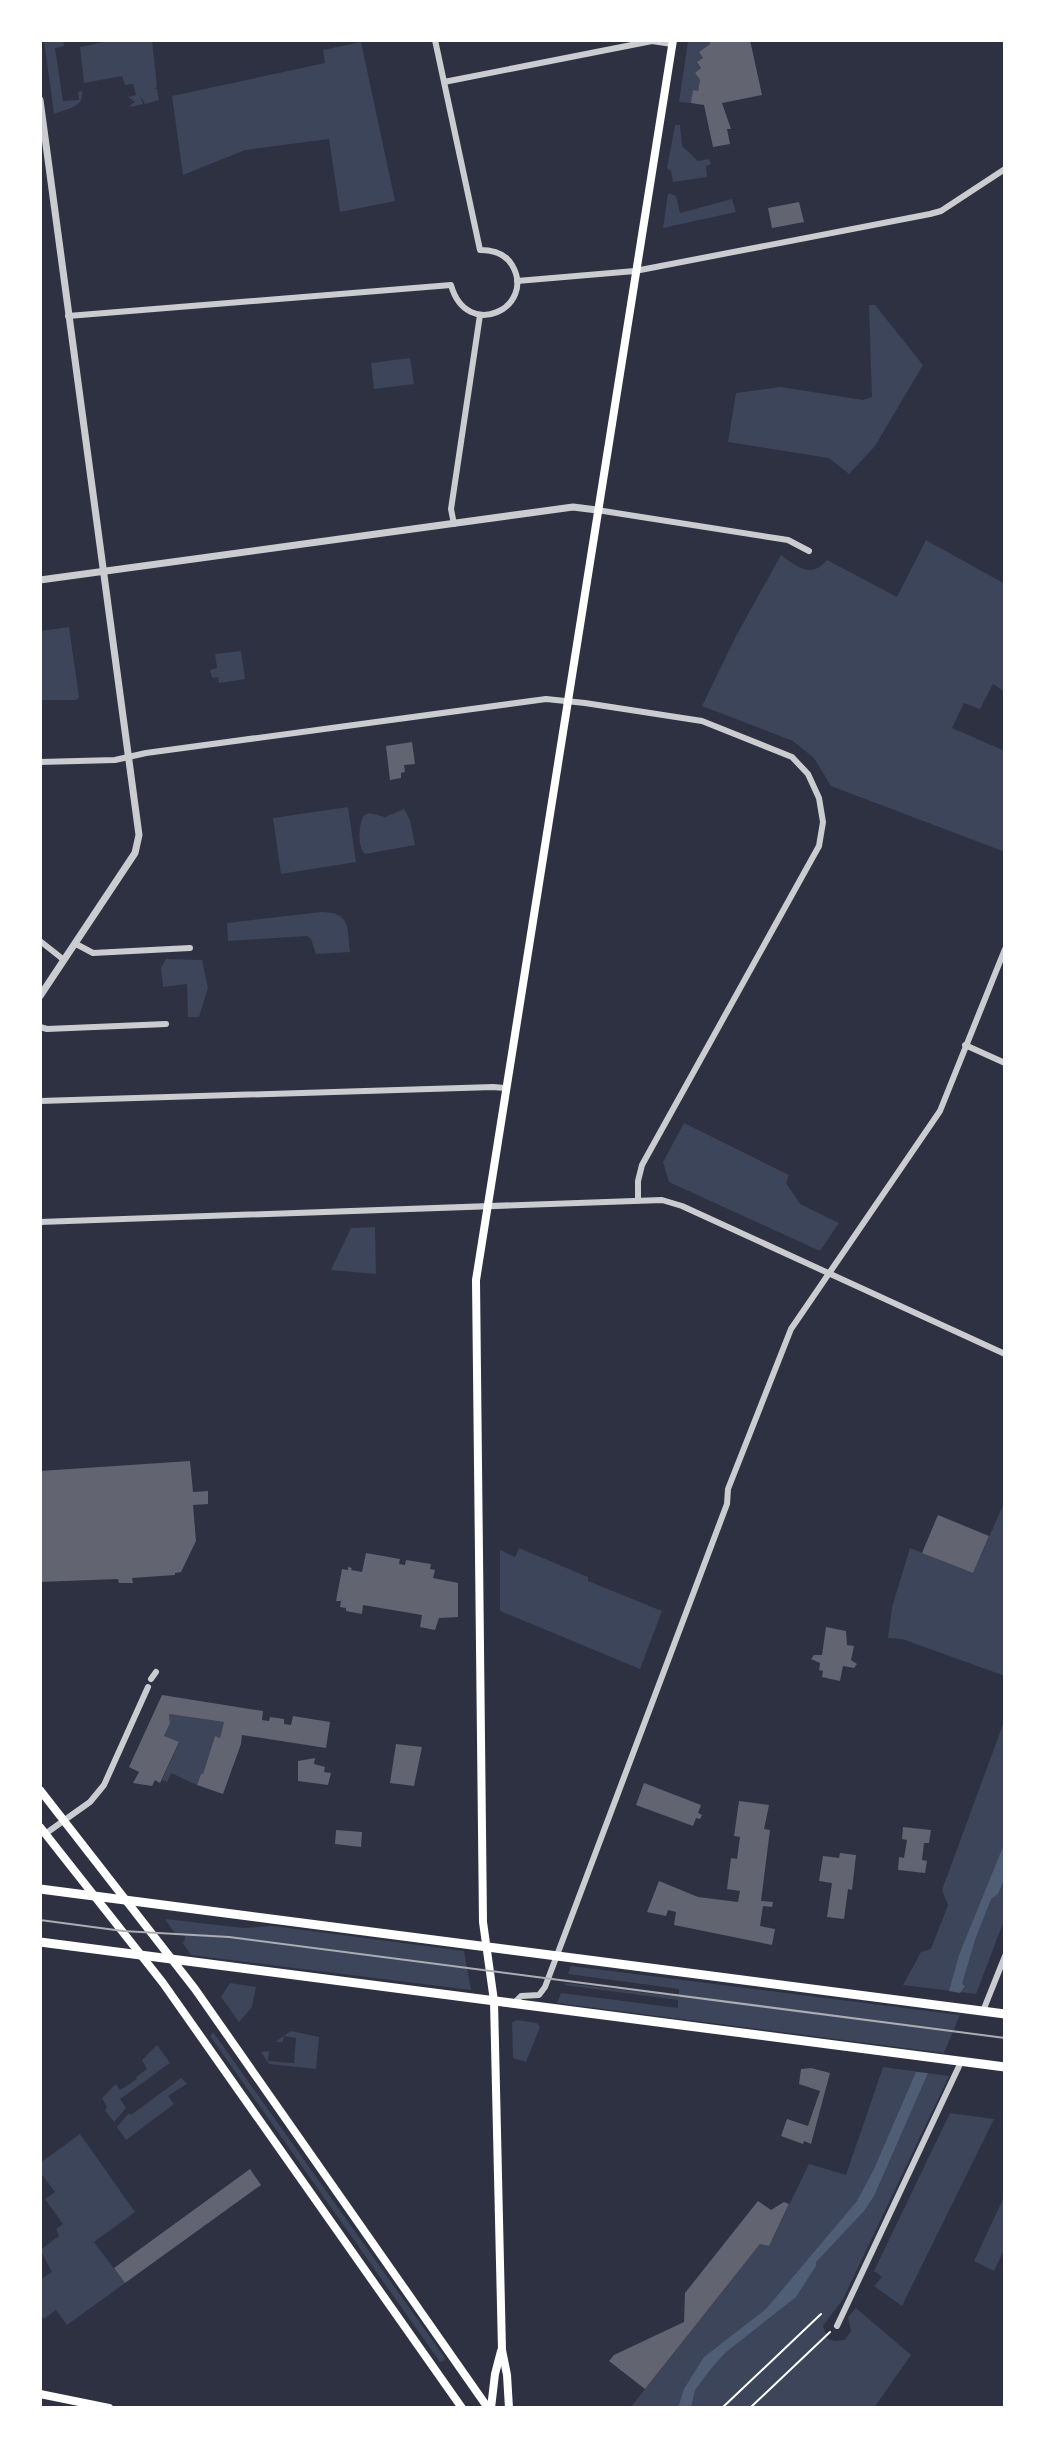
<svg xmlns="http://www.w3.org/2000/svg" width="1045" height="2448" font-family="'Space Grotesk',sans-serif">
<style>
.green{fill:#3c4559}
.water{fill:#4f5d75}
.building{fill:#626471}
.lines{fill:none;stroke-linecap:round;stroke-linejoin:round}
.path{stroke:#fff;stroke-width:2}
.minor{stroke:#caccd0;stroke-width:6}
.tertiary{stroke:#caccd0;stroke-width:7}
.secondary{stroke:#fff;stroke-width:8}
.primary{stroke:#fff;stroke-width:9}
.tram{stroke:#abadb3;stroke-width:2}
</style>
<rect width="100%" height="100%" fill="#2d3142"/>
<g class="green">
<path d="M 44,40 L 63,40 L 64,46 L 55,48 L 63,101 L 79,100 L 78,92 L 82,91 C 85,107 66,109 54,114 Z"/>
<polygon points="113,40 152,40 157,87 154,89 157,89 159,100 145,104 140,95 143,104 132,107 130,105 135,102 128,97 136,95 133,84 125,85 122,76 84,83 80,47"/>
<polygon points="709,40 710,44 699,52 703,58 697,62 701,68 695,73 700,80 698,91 691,103 679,102 688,41"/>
<polygon points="361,42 395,201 340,212 329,139 245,150 183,175 172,96 325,63 323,50"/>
<polygon points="675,125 680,125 682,146 698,161 709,159 711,164 706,166 707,177 673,182 671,171 667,168"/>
<polygon points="668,193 676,196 680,213 732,199 736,212 663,228"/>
<polygon points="869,305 875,305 923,365 875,446 849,474 829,458 728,442 736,393 781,387 863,400 872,397"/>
<polygon points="410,358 414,384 374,389 371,363"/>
<path d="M 926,540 L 1005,584 L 1005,692 L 993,684 L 980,709 L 964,703 L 952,728 L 1005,751 L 1005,852 L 831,786 L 814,758 L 793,741 L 702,706 L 736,636 L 781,555 C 797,567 811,579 827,560 L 897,597 Z"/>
<polygon points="69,627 79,697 76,700 40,700 40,631"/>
<polygon points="241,651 245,679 219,683 218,677 212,678 210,670 217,668 215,654"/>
<polygon points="348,807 356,862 281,874 273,818"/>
<path d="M 404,809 L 410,820 L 415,845 L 365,854 C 357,845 359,827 363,816 L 369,813 L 385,817 Z"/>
<path d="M 321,912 C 351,912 347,927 350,952 L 316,954 L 311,939 L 307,936 L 228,941 L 227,923 Z"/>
<polygon points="166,959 202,960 208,988 199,1017 188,1017 187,984 163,987 161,968"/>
<polygon points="684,1123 789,1175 786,1183 800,1204 839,1223 820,1251 669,1182 663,1162"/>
<polygon points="375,1227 376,1274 331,1270 351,1228"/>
<polygon points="1005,1501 1005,1676 902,1639 888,1638 892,1607 910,1548 973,1573"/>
<polygon points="519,1548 588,1577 588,1581 662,1611 640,1669 500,1611 500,1550 515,1557"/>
<polygon points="169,1714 224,1722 220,1738 215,1736 203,1774 201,1774 197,1785 171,1773 167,1782 162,1780 179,1743 164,1736 170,1723"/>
<polygon points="1005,1719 1005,1918 976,1994 903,1985 921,1952 931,1949 948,1905 942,1890"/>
<polygon points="165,1919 244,1928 273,1926 464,1951 471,1990 191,1955 182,1942 184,1942 185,1936 174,1932"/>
<polygon points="571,1966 960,2015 944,2053 557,2003 561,1993 678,2008 678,2000 565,1985 565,1983 679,1997 679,1989 568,1974"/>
<polygon points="230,1983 256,1987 252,2007 239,2022 221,1997"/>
<polygon points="516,2020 537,2023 540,2027 526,2062 513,2058 512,2023"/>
<polygon points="291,2031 319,2037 316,2069 269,2064 261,2052 269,2051 268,2061 294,2063 296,2038 284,2036 283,2042 275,2042"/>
<polygon points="213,2032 445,2358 444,2361 440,2362 210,2036"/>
<polygon points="157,2045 170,2063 120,2099 126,2108 114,2122 105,2110 107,2107 102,2098 116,2084 120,2090 137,2079 136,2077 147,2069 142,2060"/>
<polygon points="883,2067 949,2076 843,2299 823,2326 828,2339 835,2341 845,2340 851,2331 848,2317 856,2308 911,2355 874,2408 630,2408 760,2244 769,2246 809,2164 846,2175"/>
<polygon points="181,2078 187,2084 168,2096 174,2104 126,2140 117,2127 129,2113 131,2115"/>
<polygon points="950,2113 994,2119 902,2306 874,2286 882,2277 874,2271"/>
<polygon points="80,2134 135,2212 94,2242 125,2283 67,2325 56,2310 44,2319 40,2314 40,2280 52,2272 40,2250 59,2236 56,2229 63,2224 45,2199 55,2192 40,2172 40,2163"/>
<polygon points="1005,2195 1005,2248 994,2271 974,2261"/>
</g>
<g class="water">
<polygon points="1005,1842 1005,1877 998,1894 991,1899 975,1940 962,1984 965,1986 960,1993 949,1991 959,1955"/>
<polygon points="916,2072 928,2073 874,2196 864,2211 816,2262 816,2266 796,2297 725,2353 710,2370 695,2390 691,2408 678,2408 684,2389 704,2357 766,2309 857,2201 874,2169"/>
</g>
<g class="building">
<polygon points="709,40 750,40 762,95 722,103 731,129 727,129 730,144 713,147 704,105 691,103 693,90 698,91 700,80 695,73 701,68 697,62 703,58 699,52 710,44"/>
<polygon points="799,202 804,222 772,228 768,208"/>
<polygon points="412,742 415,764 404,765 405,772 401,773 401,778 390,780 386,746"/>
<polygon points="190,1461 193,1492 208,1491 208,1504 193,1505 196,1541 181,1572 175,1573 175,1575 132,1578 133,1583 119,1583 118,1579 40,1582 40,1471"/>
<polygon points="938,1515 989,1536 973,1573 922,1553"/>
<polygon points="366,1553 400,1559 399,1564 405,1565 406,1560 431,1564 430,1569 435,1570 433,1578 458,1583 458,1617 439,1618 435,1630 420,1627 422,1615 363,1605 362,1614 346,1611 346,1608 340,1607 341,1601 336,1601 342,1569 348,1570 348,1567 352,1568 351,1570 362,1572"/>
<polygon points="826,1627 846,1631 847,1645 854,1646 851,1660 857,1664 854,1668 843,1666 840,1681 822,1677 823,1671 819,1670 820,1663 811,1659 814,1655 822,1655"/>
<polygon points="162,1695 263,1711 262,1720 269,1721 270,1717 284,1719 284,1724 291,1725 293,1716 330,1722 326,1748 242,1735 241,1744 223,1794 197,1785 201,1774 203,1774 215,1736 220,1738 224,1722 169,1714 170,1723 164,1736 179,1742 160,1783 155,1780 152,1786 133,1783 139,1772 129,1767"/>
<polygon points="396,1744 422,1747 414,1786 390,1783"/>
<polygon points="315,1758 314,1764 325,1767 324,1772 331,1773 328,1785 298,1781 298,1761"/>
<polygon points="644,1783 701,1805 698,1813 702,1815 700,1819 696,1818 693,1826 636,1805"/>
<polygon points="739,1801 769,1805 764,1829 770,1830 761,1901 773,1902 772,1907 763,1906 760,1926 775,1929 772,1945 674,1925 676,1912 668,1910 666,1916 647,1912 659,1881 698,1897 738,1902 740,1891 727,1889 731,1858 737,1859 740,1837 734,1836"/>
<polygon points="903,1827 931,1830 929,1843 924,1843 922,1860 927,1861 925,1873 898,1870 899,1857 904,1858 907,1840 902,1839"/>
<polygon points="336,1830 362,1832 361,1847 335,1844"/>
<polygon points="840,1853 856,1855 852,1890 848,1889 844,1919 827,1917 832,1883 819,1881 823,1856 839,1858"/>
<polygon points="811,2068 830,2073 811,2144 804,2141 803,2144 781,2136 787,2119 808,2126 820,2091 799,2084 801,2069"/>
<polygon points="250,2169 261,2185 125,2283 114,2268"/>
<polygon points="758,2201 771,2210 784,2202 789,2204 769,2246 760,2244 645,2389 609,2361 614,2355 684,2322 685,2293"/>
</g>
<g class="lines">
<g class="path">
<polyline points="722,2408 821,2314"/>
<polyline points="750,2408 830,2332"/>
</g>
<g class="minor">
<polyline points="444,82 652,41 672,44"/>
<polyline points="517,281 635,271 930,214 941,211 1005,169"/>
<path d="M 68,316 L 451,285 C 467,342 537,307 512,265 C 505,253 493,250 480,250 L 435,40"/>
<polyline points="597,510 788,540 809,551"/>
<polyline points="454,524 451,509 480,315"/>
<polyline points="40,762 115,760 146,753 546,699 585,703 702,721 792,757 808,774 819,798 823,822 819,846 642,1165 638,1181 638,1200"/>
<polyline points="40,941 64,960"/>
<polyline points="76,944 93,953 190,948"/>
<polyline points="40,1027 47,1029 166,1024"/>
<polyline points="965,1045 1005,1063"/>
<polyline points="40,1101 493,1087 505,1088"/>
<polyline points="40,1222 662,1200 682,1206 1005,1354"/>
<polyline points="151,1679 156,1672"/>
<polyline points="45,1834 90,1802 104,1785 148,1687"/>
<polyline points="513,2004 521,1996 539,1995 545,1987 727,1504 728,1489 791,1329 940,1111 1005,949"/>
<polyline points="983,2011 1005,1956"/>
<polyline points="837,2326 961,2062"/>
</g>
<g class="tertiary">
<polyline points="40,100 139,835 135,853 40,996"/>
<polyline points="40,580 573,507 597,510"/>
</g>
<g class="secondary">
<polyline points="40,1790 195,1989 488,2408"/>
<polyline points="40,1827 163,1983 462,2408"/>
<polyline points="40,2394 109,2408"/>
<polyline points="491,2408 495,2374 501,2351"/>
<polyline points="509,2408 507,2375 502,2350 494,2001 483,1922 476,1280 673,40"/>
</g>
<g class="primary">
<polyline points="40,1889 1005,2014"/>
<polyline points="40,1942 1005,2067"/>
</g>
<polyline class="tram" points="40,1920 123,1931 229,1937 1005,2038"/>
</g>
<rect width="1045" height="2448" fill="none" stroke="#ffffff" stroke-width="84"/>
</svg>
